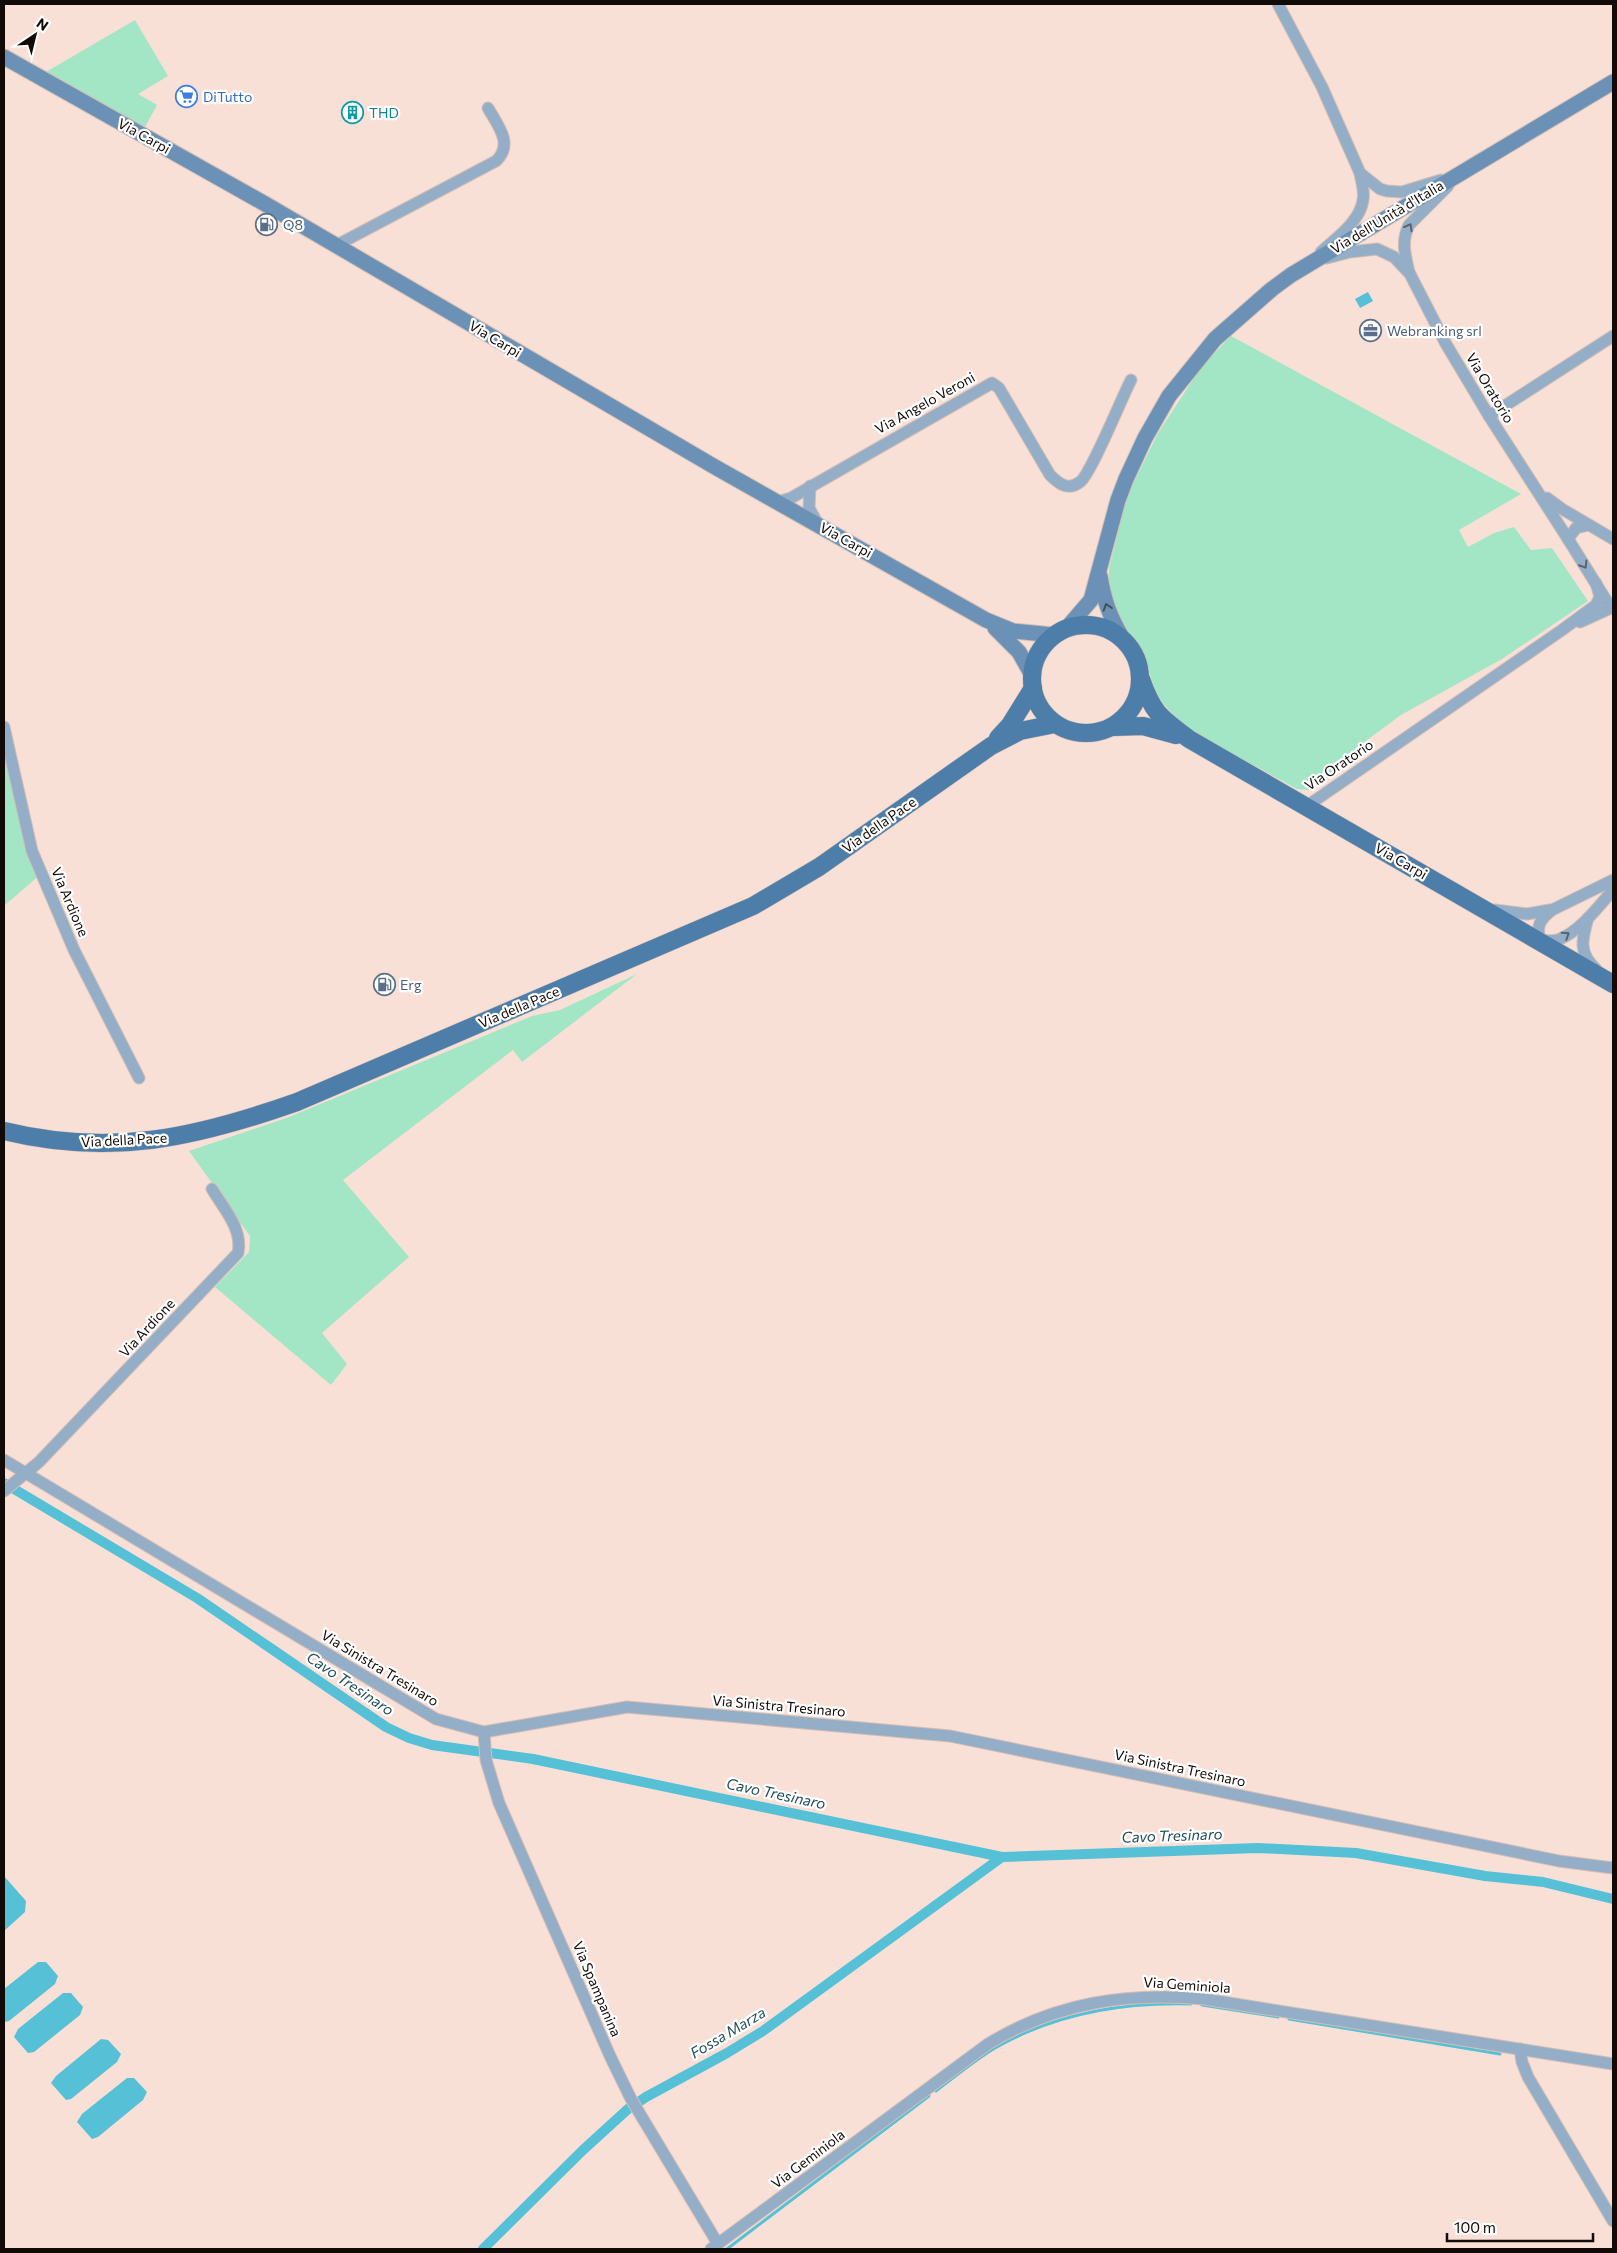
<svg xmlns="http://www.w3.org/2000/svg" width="1617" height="2253" font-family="Commissioner,sans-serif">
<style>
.green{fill:#a2e6c6}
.water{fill:#56c0d7}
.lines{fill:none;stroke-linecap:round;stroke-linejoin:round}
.stream{stroke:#56c0d7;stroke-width:3}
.canal{stroke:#56c0d7;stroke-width:10}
.street-casing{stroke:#d3beb5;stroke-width:13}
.secondary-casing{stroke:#d3beb5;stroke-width:17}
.primary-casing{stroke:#d3beb5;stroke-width:19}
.street{stroke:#94aec7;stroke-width:11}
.secondary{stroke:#6b92b6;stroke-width:15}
.primary{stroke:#4d7eaa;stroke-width:18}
.oneway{stroke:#5a6471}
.oneway2{stroke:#3e4e5e}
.labels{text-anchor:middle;stroke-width:4.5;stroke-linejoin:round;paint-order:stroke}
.shop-label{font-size:14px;fill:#366cbe;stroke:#fff;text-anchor:start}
.culture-label{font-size:14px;fill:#0d838f;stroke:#fff;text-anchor:start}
.street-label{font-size:14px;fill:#120a07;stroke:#fff}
.service-label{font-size:14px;fill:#4e5e75;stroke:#fff;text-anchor:start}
.water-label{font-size:15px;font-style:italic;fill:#1f4e58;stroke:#fff}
</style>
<rect width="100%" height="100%" fill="#f8e0d6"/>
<g class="green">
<polygon points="135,20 168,76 138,94 157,105 145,127 46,72"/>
<polygon points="1231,336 1521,494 1459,530 1468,547 1494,533 1514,527 1531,550 1552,548 1588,601 1502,659 1401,715 1344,757 1348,765 1309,790 1297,789 1191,731 1172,714 1157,696 1142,651 1116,614 1109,594 1109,568 1127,496 1158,433 1202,366"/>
<polygon points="4,744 42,873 4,906"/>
<polygon points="637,974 522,1062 513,1050 343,1180 409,1257 322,1333 347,1364 331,1385 215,1287 249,1252 250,1236 189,1151 289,1117 532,1016 560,1010"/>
</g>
<g class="water">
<polygon points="1368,292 1373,301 1360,308 1355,299"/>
<polygon points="4,1876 26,1901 25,1912 4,1931"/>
<polygon points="38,1962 46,1962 58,1976 55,1984 9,2021 4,2022 4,1989"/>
<polygon points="63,1993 71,1993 83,2007 80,2015 34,2052 28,2053 14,2037 18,2029"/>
<polygon points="101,2039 108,2040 121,2054 117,2062 71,2099 66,2100 51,2083 56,2076"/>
<polygon points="127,2078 134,2078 147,2092 143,2100 98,2137 92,2139 77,2122 82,2114"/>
</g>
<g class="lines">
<g class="stream">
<polyline points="1202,2005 1278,2017"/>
<polyline points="1289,2019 1500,2054"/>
<path d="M 936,2091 C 956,2076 975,2060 995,2048 C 1056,2013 1123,2002 1191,2004"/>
<polyline points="727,2249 929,2096"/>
</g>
<g class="canal">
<polyline points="4,1483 197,1598 386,1727 409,1738 432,1745 533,1759 1002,1857 1258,1848 1356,1853 1485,1876 1543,1882 1613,1899"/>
<polyline points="483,2249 583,2150 628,2109 646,2097 727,2053 763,2031 1002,1857"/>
</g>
<defs>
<g id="street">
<polyline points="1278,4 1322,87 1360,173 1380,189 1387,191 1402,192 1441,180"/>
<path d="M 337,245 L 496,161 C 514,144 498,126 488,108"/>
<path d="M 1321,252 C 1336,238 1360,222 1363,200 C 1365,191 1361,181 1360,173"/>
<polyline points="1327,258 1350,252 1377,249 1394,257 1410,274 1446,344 1489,416 1568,539"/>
<path d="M 1409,272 C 1405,255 1401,241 1409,225 L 1448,186"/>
<polyline points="1489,416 1613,336"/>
<polyline points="810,486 809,508 818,524"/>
<polyline points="1547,498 1562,509 1613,539"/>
<path d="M 777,502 L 791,498 L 992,383 L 999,388 L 1050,475 C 1059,484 1068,491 1080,482 C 1091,474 1122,397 1131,380"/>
<polyline points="1589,525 1576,528 1568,539 1611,608"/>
<polyline points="1580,622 1613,607"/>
<polyline points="4,727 32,851 74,950 139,1078"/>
<polyline points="1307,806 1562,630 1596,605 1600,597 1596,583"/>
<path d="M 1613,880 L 1552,910 C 1540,919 1536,926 1540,940 C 1547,941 1554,942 1560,939 C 1581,930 1598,907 1613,890"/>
<polyline points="1495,910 1527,914 1550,910"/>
<path d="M 1588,918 C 1582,939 1578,953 1596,969"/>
<polyline points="4,1460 436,1719 484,1732 627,1707 950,1736 1559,1861 1613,1868"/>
<path d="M 4,1491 L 39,1462 L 238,1253 C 243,1229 224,1209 212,1189"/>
<polyline points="484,1732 486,1760 499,1803 610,2056 631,2099 718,2244"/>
<polyline points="1520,2049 1522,2062 1528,2077 1613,2221"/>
<path d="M 711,2249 L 988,2044 C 1055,2003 1126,1992 1204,1999 L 1613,2064"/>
</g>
<g id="secondary">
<polyline points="4,57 267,205 715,467 986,620 1013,631 1054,635"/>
<path d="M 1100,576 C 1104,601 1110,617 1123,639"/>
<polyline points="995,628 1019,652 1032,675"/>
<polyline points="1066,629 1091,600 1118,500 1126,479 1145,438 1169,396 1215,339 1272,289 1291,275 1613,82"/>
</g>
<g id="primary">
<circle cx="1086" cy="679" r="54"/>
<path d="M 1141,679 C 1153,714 1161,718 1189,739 L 1613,984"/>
<polyline points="1113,727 1143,726 1176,735"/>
<polyline points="998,738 1010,725 1033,688"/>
<path d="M 4,1131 C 111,1157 195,1138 297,1102 L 753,906 L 819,867 L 991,746 L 1020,731 L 1055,724"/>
</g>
</defs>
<use href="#street" class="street-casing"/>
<use href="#secondary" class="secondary-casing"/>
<use href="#primary" class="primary-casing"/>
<use href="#street" class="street"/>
<use href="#secondary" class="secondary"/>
<use href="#primary" class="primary"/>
</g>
<defs><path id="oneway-chevron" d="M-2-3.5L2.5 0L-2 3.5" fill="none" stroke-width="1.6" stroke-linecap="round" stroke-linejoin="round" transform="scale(1.25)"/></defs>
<g class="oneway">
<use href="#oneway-chevron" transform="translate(1409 227) rotate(-61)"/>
<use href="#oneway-chevron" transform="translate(1584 565) rotate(58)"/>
<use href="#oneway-chevron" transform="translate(1566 935) rotate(-33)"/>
</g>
<use class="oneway2" href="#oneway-chevron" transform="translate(1107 607) rotate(-108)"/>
<defs>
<symbol id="supermarket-ring" viewBox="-11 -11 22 22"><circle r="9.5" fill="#fff" stroke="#3f7fe0" stroke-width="1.5"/><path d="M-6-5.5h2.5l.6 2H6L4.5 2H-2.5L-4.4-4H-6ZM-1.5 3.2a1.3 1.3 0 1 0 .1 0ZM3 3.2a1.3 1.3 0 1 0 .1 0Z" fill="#3f7fe0"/></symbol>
<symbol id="building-ring" viewBox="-11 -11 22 22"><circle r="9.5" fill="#fff" stroke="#0f9aa8" stroke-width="1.5"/><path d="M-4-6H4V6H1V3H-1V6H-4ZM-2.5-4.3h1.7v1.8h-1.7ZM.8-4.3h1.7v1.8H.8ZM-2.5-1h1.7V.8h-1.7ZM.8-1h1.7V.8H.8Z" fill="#0f9aa8"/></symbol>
<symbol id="fuel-ring" viewBox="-11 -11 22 22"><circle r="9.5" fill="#fff" stroke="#5c6f8a" stroke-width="1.5"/><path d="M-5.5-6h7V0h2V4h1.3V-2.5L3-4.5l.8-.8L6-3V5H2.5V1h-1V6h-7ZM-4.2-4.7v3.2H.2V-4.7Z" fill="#5c6f8a"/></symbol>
<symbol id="office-ring" viewBox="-11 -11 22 22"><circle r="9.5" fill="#fff" stroke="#5c6f8a" stroke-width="1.5"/><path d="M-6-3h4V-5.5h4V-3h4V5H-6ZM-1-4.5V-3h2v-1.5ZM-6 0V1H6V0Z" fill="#5c6f8a"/></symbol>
</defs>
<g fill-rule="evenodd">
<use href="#supermarket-ring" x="174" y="84" width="25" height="25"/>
<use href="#building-ring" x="340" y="100" width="25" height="25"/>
<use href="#fuel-ring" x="254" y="212" width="25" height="25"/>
<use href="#office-ring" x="1358" y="318" width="25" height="25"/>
<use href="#fuel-ring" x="372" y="972" width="25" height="25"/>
</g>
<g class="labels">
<g class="shop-label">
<text x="203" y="102">DiTutto</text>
</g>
<g class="culture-label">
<text x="369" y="118">THD</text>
</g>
<g class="street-label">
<text transform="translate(144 136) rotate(29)" y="5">Via Carpi</text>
<text transform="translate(1387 217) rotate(-31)" y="5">Via dell'Unità d'Italia</text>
<text transform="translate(495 339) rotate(31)" y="5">Via Carpi</text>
<text transform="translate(1490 388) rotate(59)" y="5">Via Oratorio</text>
<text transform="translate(925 403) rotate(-29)" y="5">Via Angelo Veroni</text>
<text transform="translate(846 540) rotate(29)" y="5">Via Carpi</text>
<text transform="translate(1339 765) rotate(-34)" y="5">Via Oratorio</text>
<text transform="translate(879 825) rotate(-35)" y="5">Via della Pace</text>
<text transform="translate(1401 861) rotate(30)" y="5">Via Carpi</text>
<text transform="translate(70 902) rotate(67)" y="5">Via Ardione</text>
<text transform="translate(519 1007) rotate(-23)" y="5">Via della Pace</text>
<text transform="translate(124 1140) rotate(-3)" y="5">Via della Pace</text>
<text transform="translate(147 1328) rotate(-47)" y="5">Via Ardione</text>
<text transform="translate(380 1668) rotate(31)" y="5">Via Sinistra Tresinaro</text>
<text transform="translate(779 1706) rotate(5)" y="5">Via Sinistra Tresinaro</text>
<text transform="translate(1180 1768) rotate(12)" y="5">Via Sinistra Tresinaro</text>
<text transform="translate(1187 1985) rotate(4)" y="5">Via Geminiola</text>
<text transform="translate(597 1989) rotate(67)" y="5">Via Spampanina</text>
<text transform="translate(808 2159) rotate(-37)" y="5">Via Geminiola</text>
</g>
<g class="service-label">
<text x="283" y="230">Q8</text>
<text x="1387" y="336">Webranking srl</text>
<text x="400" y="990">Erg</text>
</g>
<g class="water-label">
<text transform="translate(350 1684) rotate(34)" y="5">Cavo Tresinaro</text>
<text transform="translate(776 1794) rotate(12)" y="5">Cavo Tresinaro</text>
<text transform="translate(1172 1836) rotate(-2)" y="5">Cavo Tresinaro</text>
<text transform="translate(728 2033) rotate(-31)" y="5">Fossa Marza</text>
</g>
</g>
<rect width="1617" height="2253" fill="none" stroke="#120a07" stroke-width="10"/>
<g transform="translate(35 35) rotate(35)" stroke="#ffffff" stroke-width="4" paint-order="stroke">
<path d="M0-4L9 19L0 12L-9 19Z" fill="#120a07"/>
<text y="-8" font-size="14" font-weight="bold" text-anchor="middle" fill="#120a07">N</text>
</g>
<path d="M1447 2233v8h146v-8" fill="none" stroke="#120a07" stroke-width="2.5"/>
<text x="1454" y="2233" font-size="15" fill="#120a07" stroke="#ffffff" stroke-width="4" paint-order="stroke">100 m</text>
</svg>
